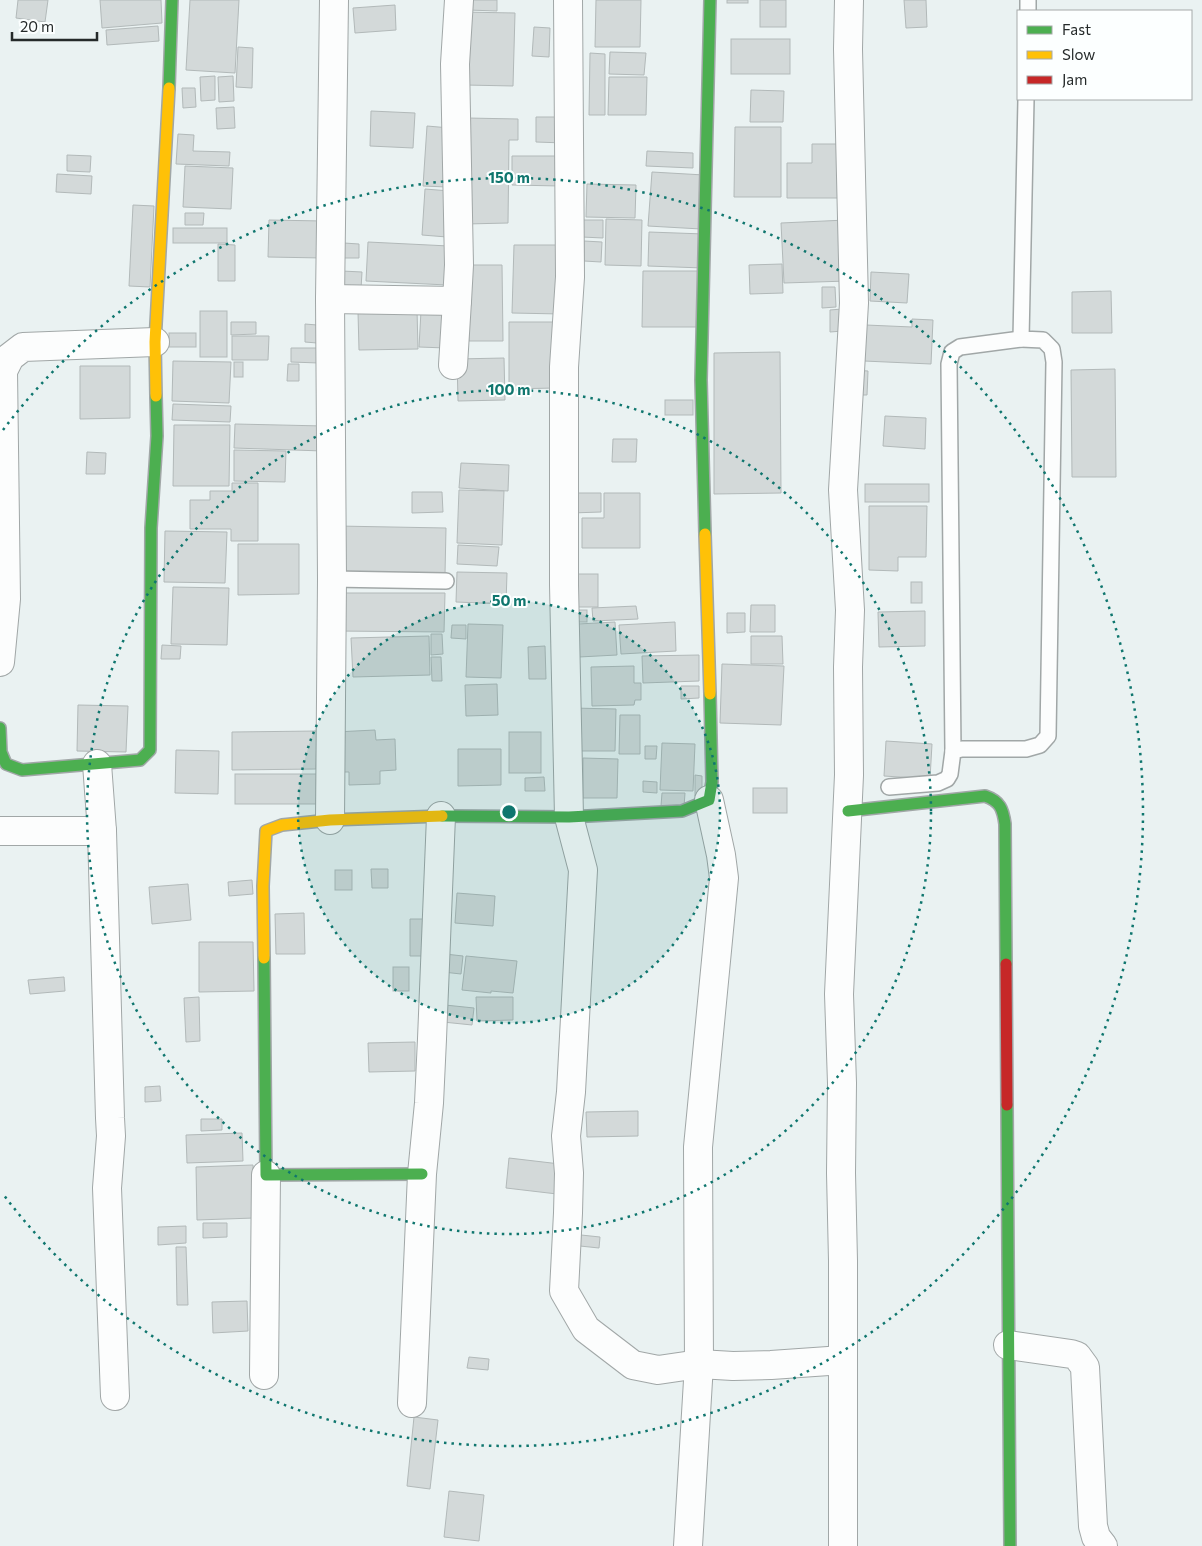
<svg xmlns="http://www.w3.org/2000/svg" width="1202" height="1546" font-family="Commissioner,sans-serif">
<style>
.building{fill:#d3d9d9;stroke:#b2b9b9}
.lines{fill:none;stroke-linecap:round;stroke-linejoin:round}
.lane-casing{stroke:#a1a7a7;stroke-width:18}
.street-casing{stroke:#a1a7a7;stroke-width:30}
.fast-casing{stroke:#a1a7a7;stroke-width:14}
.slow-casing{stroke:#a1a7a7;stroke-width:14}
.jam-casing{stroke:#a1a7a7;stroke-width:14}
.lane{stroke:#fcfdfd;stroke-width:15}
.street{stroke:#fcfdfd;stroke-width:28}
.fast{stroke:#4caf50;stroke-width:11}
.slow{stroke:#ffc107;stroke-width:11}
.jam{stroke:#c62828;stroke-width:11}
.ring{fill:none;stroke:#0f766e;stroke-width:2.5;stroke-dasharray:2.5 5}
.centre{fill:#0f766e;stroke:#fcffff;stroke-width:2.5}
.ring-label{font-size:15px;text-anchor:middle;font-weight:bold;fill:#0f766e;stroke:#fcffff;stroke-width:4;stroke-linejoin:round;paint-order:stroke}
</style>
<rect width="100%" height="100%" fill="#eaf2f2"/>
<g class="building">
<polygon points="18,0 48,0 45,22 16,18"/>
<polygon points="100,0 161,0 162,23 102,28"/>
<polygon points="190,0 239,0 235,73 186,70"/>
<polygon points="468,0 497,0 497,11 468,10"/>
<polygon points="596,0 641,0 640,47 595,47"/>
<rect x="727" y="0" width="21" height="3"/>
<rect x="760" y="0" width="26" height="27"/>
<polygon points="904,0 926,0 927,27 906,28"/>
<polygon points="395,5 396,30 355,33 353,8"/>
<polygon points="461,12 515,13 513,86 465,85"/>
<polygon points="158,26 159,41 107,45 106,30"/>
<polygon points="534,27 550,28 549,57 532,56"/>
<rect x="731" y="39" width="59" height="35"/>
<polygon points="238,47 253,48 252,88 236,87"/>
<polygon points="610,52 646,53 644,75 609,74"/>
<polygon points="590,53 605,54 605,115 589,115"/>
<polygon points="215,76 215,100 201,101 200,77"/>
<polygon points="233,76 234,101 219,102 218,77"/>
<polygon points="609,77 647,77 646,115 608,115"/>
<polygon points="182,88 195,88 196,107 183,108"/>
<polygon points="751,90 784,91 783,122 750,122"/>
<polygon points="234,107 235,128 217,129 216,108"/>
<polygon points="371,111 415,113 413,148 370,146"/>
<polygon points="536,117 565,117 564,143 536,142"/>
<polygon points="467,118 518,119 518,140 509,140 508,223 466,224"/>
<polygon points="427,126 450,128 447,187 423,186"/>
<polygon points="735,127 781,127 781,197 734,197"/>
<polygon points="178,134 194,135 193,151 230,152 229,166 176,164"/>
<polygon points="812,144 844,144 844,198 787,198 787,163 812,163"/>
<polygon points="647,151 693,153 693,168 646,166"/>
<polygon points="67,155 91,156 90,172 67,171"/>
<polygon points="512,156 560,156 560,186 512,185"/>
<polygon points="185,166 233,168 231,209 183,207"/>
<polygon points="652,172 704,175 701,229 648,226"/>
<polygon points="57,174 92,176 91,194 56,192"/>
<polygon points="587,184 636,185 635,218 586,217"/>
<polygon points="425,189 450,191 447,237 422,235"/>
<polygon points="133,205 154,206 150,287 129,286"/>
<polygon points="185,213 204,213 203,225 185,225"/>
<polygon points="606,219 642,220 641,266 605,265"/>
<polygon points="269,220 323,221 323,258 268,257"/>
<polygon points="583,220 603,220 603,238 582,237"/>
<polygon points="846,220 848,281 784,283 781,223"/>
<rect x="173" y="228" width="54" height="15"/>
<polygon points="649,232 704,234 703,268 648,266"/>
<polygon points="584,241 602,242 601,262 584,261"/>
<polygon points="368,242 449,246 447,285 366,281"/>
<polygon points="344,243 359,244 359,258 343,258"/>
<polygon points="218,244 235,245 235,281 218,281"/>
<polygon points="514,245 563,245 561,314 512,313"/>
<polygon points="782,264 783,293 750,294 749,265"/>
<polygon points="468,265 502,265 503,341 469,341"/>
<polygon points="342,271 362,272 361,289 341,288"/>
<polygon points="643,271 700,271 699,327 642,327"/>
<polygon points="871,272 909,274 907,303 870,301"/>
<polygon points="822,287 835,287 836,307 822,308"/>
<polygon points="1111,291 1112,333 1072,333 1072,292"/>
<polygon points="842,309 843,331 830,332 830,310"/>
<polygon points="417,310 418,349 359,350 358,312"/>
<rect x="200" y="311" width="27" height="46"/>
<polygon points="421,311 448,312 446,348 419,347"/>
<polygon points="912,319 933,320 931,364 864,361 866,325 912,327"/>
<polygon points="231,322 256,322 256,334 231,335"/>
<polygon points="509,322 555,322 555,388 509,389"/>
<polygon points="305,324 317,325 317,343 305,342"/>
<rect x="169" y="333" width="27" height="14"/>
<polygon points="232,336 269,336 268,360 232,360"/>
<polygon points="291,348 319,348 319,363 291,362"/>
<polygon points="780,352 781,493 714,494 714,353"/>
<polygon points="504,358 505,400 458,401 457,359"/>
<polygon points="173,361 231,362 229,403 172,401"/>
<rect x="234" y="362" width="9" height="15"/>
<polygon points="288,364 299,364 299,381 287,381"/>
<polygon points="80,366 130,366 130,418 80,419"/>
<polygon points="1115,369 1116,477 1072,477 1071,370"/>
<polygon points="854,370 868,371 867,395 852,395"/>
<rect x="665" y="400" width="28" height="15"/>
<polygon points="173,404 231,406 230,422 172,420"/>
<polygon points="885,416 926,418 925,449 883,446"/>
<polygon points="235,424 324,426 323,451 234,448"/>
<polygon points="174,425 230,425 229,486 173,486"/>
<polygon points="613,439 637,439 636,462 612,462"/>
<polygon points="234,450 286,451 285,482 234,481"/>
<polygon points="87,452 106,453 105,474 86,474"/>
<polygon points="461,463 509,465 508,491 459,488"/>
<polygon points="232,483 258,483 258,541 231,541 231,529 190,529 190,500 210,500 210,491 232,491"/>
<rect x="865" y="484" width="64" height="18"/>
<polygon points="459,490 504,491 502,545 457,543"/>
<polygon points="412,492 442,492 443,512 412,513"/>
<polygon points="572,493 601,493 601,512 571,513"/>
<polygon points="604,493 640,493 640,548 582,548 582,518 604,518"/>
<polygon points="869,506 927,506 926,557 898,557 898,571 869,570"/>
<polygon points="337,526 446,528 445,574 336,572"/>
<polygon points="165,531 227,532 225,583 164,582"/>
<polygon points="238,544 299,544 299,594 238,595"/>
<polygon points="458,545 499,547 497,566 457,564"/>
<polygon points="457,572 507,573 506,604 456,602"/>
<rect x="574" y="574" width="24" height="33"/>
<rect x="911" y="582" width="11" height="21"/>
<polygon points="173,587 229,588 227,645 171,644"/>
<polygon points="338,593 445,593 444,632 337,631"/>
<polygon points="751,605 775,605 775,632 750,632"/>
<polygon points="636,606 638,619 593,621 592,608"/>
<rect x="572" y="610" width="15" height="12"/>
<polygon points="925,611 925,646 879,647 878,612"/>
<polygon points="727,613 745,613 745,632 727,633"/>
<polygon points="615,622 617,655 579,657 578,624"/>
<polygon points="675,622 676,651 621,654 619,625"/>
<polygon points="468,624 503,625 501,678 466,677"/>
<polygon points="452,625 466,625 466,639 451,638"/>
<polygon points="431,634 442,634 443,654 431,655"/>
<polygon points="429,636 430,675 353,677 351,638"/>
<polygon points="751,636 782,636 783,664 751,664"/>
<polygon points="162,645 181,646 180,659 161,659"/>
<polygon points="545,646 546,679 529,679 528,647"/>
<polygon points="699,655 699,681 643,683 642,656"/>
<polygon points="431,657 441,657 442,681 432,681"/>
<polygon points="722,664 784,666 781,725 720,723"/>
<polygon points="634,666 634,683 641,683 641,700 635,700 634,705 592,706 591,667"/>
<polygon points="497,684 498,715 466,716 465,685"/>
<polygon points="681,686 699,686 699,698 681,699"/>
<polygon points="78,705 128,706 126,752 77,751"/>
<polygon points="572,708 616,709 615,751 571,751"/>
<polygon points="620,715 640,715 640,754 619,754"/>
<polygon points="375,730 376,740 395,739 396,770 380,771 380,784 349,785 349,772 336,772 335,732"/>
<polygon points="317,731 316,769 232,770 232,732"/>
<rect x="509" y="732" width="32" height="41"/>
<polygon points="886,741 932,744 930,779 884,776"/>
<polygon points="662,743 695,744 693,791 660,790"/>
<polygon points="645,746 657,746 656,759 645,759"/>
<polygon points="458,749 501,749 501,785 458,786"/>
<polygon points="176,750 219,751 218,794 175,793"/>
<polygon points="583,758 618,759 617,798 583,798"/>
<rect x="235" y="774" width="83" height="30"/>
<polygon points="695,775 702,776 702,796 695,796"/>
<polygon points="544,777 545,791 525,791 525,778"/>
<polygon points="643,781 657,782 657,793 643,792"/>
<rect x="753" y="788" width="34" height="25"/>
<polygon points="662,793 685,793 684,807 661,806"/>
<polygon points="371,869 388,869 388,888 372,888"/>
<rect x="335" y="870" width="17" height="20"/>
<polygon points="252,880 253,894 229,896 228,882"/>
<polygon points="188,884 191,920 152,924 149,887"/>
<polygon points="457,893 495,896 493,926 455,923"/>
<polygon points="304,913 305,954 276,954 275,914"/>
<polygon points="410,919 425,919 426,956 410,956"/>
<polygon points="199,942 253,942 254,991 199,992"/>
<polygon points="445,954 463,956 461,974 443,972"/>
<polygon points="466,956 517,961 513,993 491,991 491,993 462,990"/>
<rect x="393" y="967" width="16" height="24"/>
<polygon points="64,977 65,991 30,994 28,980"/>
<polygon points="199,997 200,1041 186,1042 184,998"/>
<polygon points="476,997 513,997 513,1020 477,1021"/>
<polygon points="445,1005 474,1008 472,1025 443,1022"/>
<polygon points="415,1042 415,1071 369,1072 368,1043"/>
<polygon points="160,1086 161,1101 145,1102 145,1087"/>
<polygon points="638,1111 638,1136 587,1137 586,1112"/>
<polygon points="201,1119 222,1119 222,1130 201,1131"/>
<polygon points="242,1133 243,1161 187,1163 186,1135"/>
<polygon points="509,1158 560,1164 557,1194 506,1188"/>
<polygon points="253,1165 254,1218 197,1220 196,1167"/>
<polygon points="203,1223 227,1223 227,1237 203,1238"/>
<polygon points="186,1226 186,1243 158,1245 158,1227"/>
<polygon points="581,1235 600,1237 599,1248 580,1246"/>
<polygon points="176,1247 186,1247 188,1305 177,1305"/>
<polygon points="247,1301 248,1331 213,1333 212,1302"/>
<polygon points="469,1357 489,1359 488,1370 467,1368"/>
<polygon points="414,1417 438,1420 430,1489 407,1486"/>
<polygon points="449,1491 484,1495 479,1541 444,1537"/>
</g>
<g class="lines">
<defs>
<g id="lane">
<polyline points="1028,11 1028,0"/>
<polyline points="332,579 446,581"/>
<polyline points="953,751 949,364 952,352 960,347 1021,339"/>
<polyline points="889,787 938,783 947,779 950,774 953,751 962,749 1026,749 1040,745 1048,736 1054,362 1052,349 1043,340 1021,339 1026,99"/>
</g>
<g id="street">
<polyline points="568,0 570,277 564,367 564,585 569,817 583,870 571,1092 566,1136 569,1173 568,1213 564,1291 586,1329 633,1365 658,1370 699,1364 733,1366 771,1365 843,1360"/>
<polyline points="330,299 457,301 459,265 455,64 459,0"/>
<polyline points="453,365 457,301"/>
<polyline points="0,662 6,599 3,371 10,357 23,347 155,342"/>
<polyline points="97,764 102,831 110,1118 111,1136 107,1188 115,1396"/>
<polyline points="330,820 332,579 330,299 334,0"/>
<polyline points="0,831 102,831"/>
<polyline points="1008,1345 1071,1354 1077,1356 1085,1367 1093,1526 1096,1537 1103,1546"/>
<polyline points="264,1375 266,1175"/>
<polyline points="412,1403 422,1174 429,1103 432,1039 441,816"/>
<polyline points="688,1546 699,1364 698,1147 724,878 721,855 709,800"/>
<polyline points="843,1546 843,1261 841,1173 842,1083 839,994 849,775 848,667 850,610 843,490 854,303 848,49 849,0"/>
</g>
<g id="fast">
<polyline points="169,88 172,0"/>
<polyline points="705,534 701,380 710,0"/>
<polyline points="0,728 1,752 6,764 22,770 140,760 150,750 151,528 157,436 156,396"/>
<path d="M 848,811 L 985,796 C 1000,801 1003,809 1005,824 L 1006,964"/>
<polyline points="442,816 569,817 682,811 709,800 712,782 710,694"/>
<polyline points="264,958 266,1175 422,1174"/>
<polyline points="1007,1105 1010,1546"/>
</g>
<g id="slow">
<polyline points="156,396 155,342 169,88"/>
<polyline points="705,534 710,694"/>
<polyline points="264,958 263,886 266,831 282,825 330,820 442,816"/>
</g>
<polyline id="jam" points="1006,964 1007,1105"/>
</defs>
<use href="#lane" class="lane-casing"/>
<use href="#street" class="street-casing"/>
<use href="#fast" class="fast-casing"/>
<use href="#slow" class="slow-casing"/>
<use href="#jam" class="jam-casing"/>
<use href="#lane" class="lane"/>
<use href="#street" class="street"/>
<use href="#fast" class="fast"/>
<use href="#slow" class="slow"/>
<use href="#jam" class="jam"/>
</g>
<circle cx="509" cy="812" r="211" fill="#0f766e" fill-opacity=".12"/>
<g class="ring">
<circle cx="509" cy="812" r="211"/>
<circle cx="509" cy="812" r="422"/>
<path d="M3 430A634 634 0 1 1 3 1194"/>
</g>
<circle cx="509" cy="812" r="8" class="centre"/>
<g class="ring-label">
<text x="509" y="183">150 m</text>
<text x="509" y="395">100 m</text>
<text x="509" y="606">50 m</text>
</g>
<rect x="1017" y="10" width="175" height="90" fill="#fcffff" stroke="#a6aaaa"/>
<rect x="1027" y="26" width="25" height="8" fill="#4caf50" stroke="#a6aaaa"/>
<text x="1062" y="35" font-size="15" fill="#252a2a">Fast</text>
<rect x="1027" y="51" width="25" height="8" fill="#ffc107" stroke="#a6aaaa"/>
<text x="1062" y="60" font-size="15" fill="#252a2a">Slow</text>
<rect x="1027" y="76" width="25" height="8" fill="#c62828" stroke="#a6aaaa"/>
<text x="1062" y="85" font-size="15" fill="#252a2a">Jam</text>
<path d="M12 32v8h85v-8" fill="none" stroke="#252a2a" stroke-width="2.5"/>
<text x="20" y="32" font-size="15" fill="#252a2a" stroke="#fcffff" stroke-width="4" paint-order="stroke">20 m</text>
</svg>
